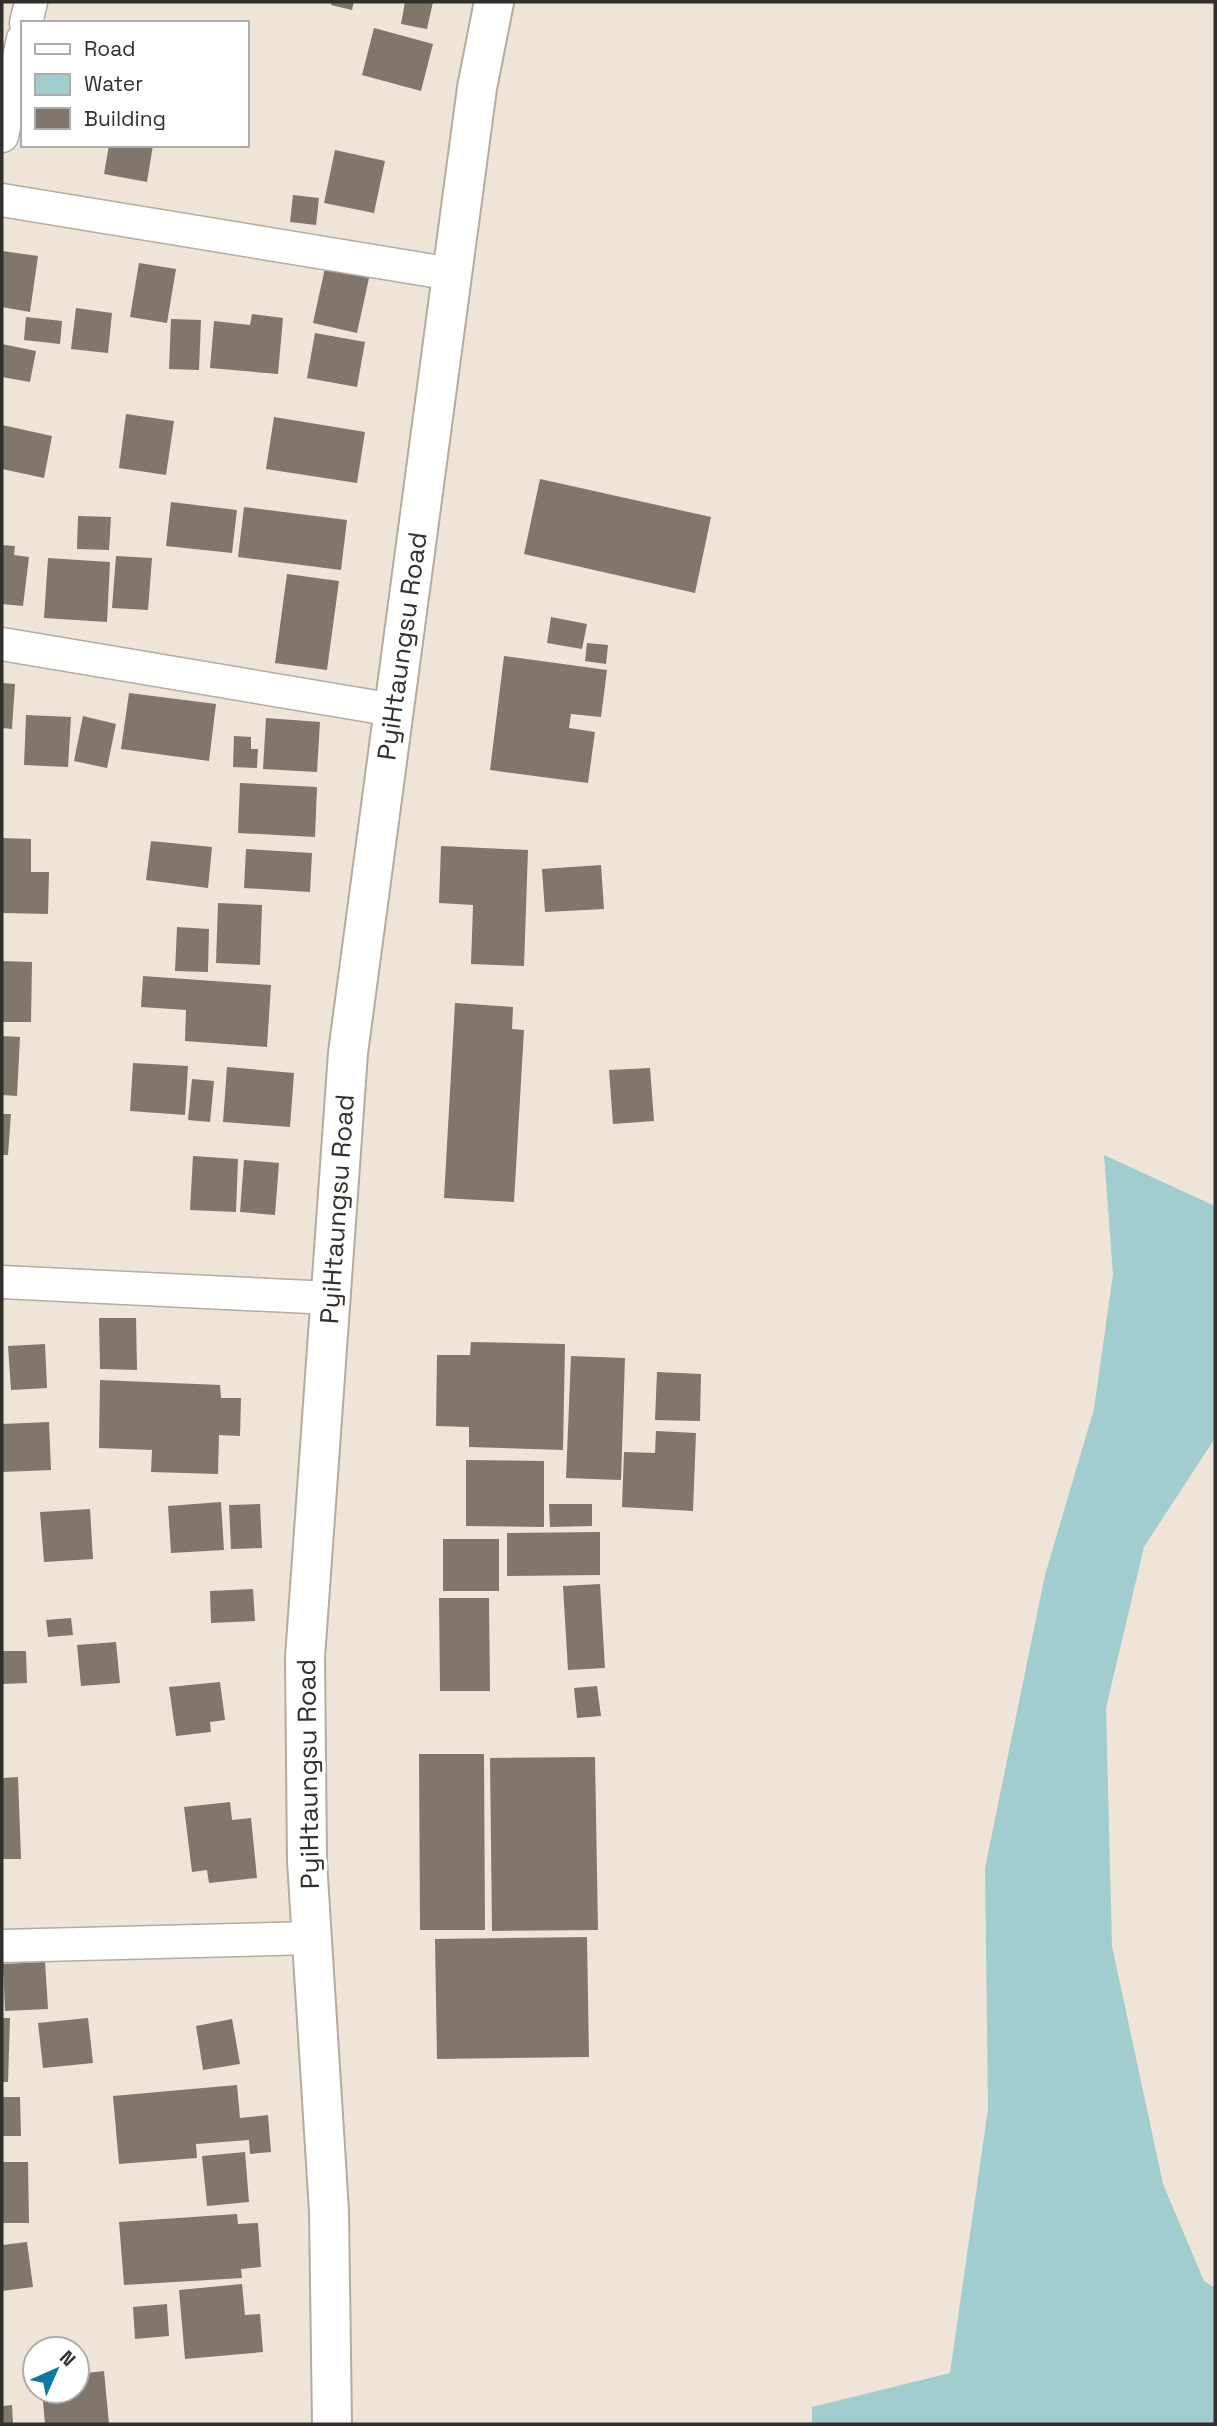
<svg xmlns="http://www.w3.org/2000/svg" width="1217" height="2426" font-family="'Space Grotesk',sans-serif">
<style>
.water{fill:#a1cdce}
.building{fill:#80766b}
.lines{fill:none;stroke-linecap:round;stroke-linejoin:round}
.minor-casing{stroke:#b5ab9f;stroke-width:35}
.trunk-casing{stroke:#b5ab9f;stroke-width:42}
.minor{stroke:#fff;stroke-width:32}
.trunk{stroke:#fff;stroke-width:38}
.labels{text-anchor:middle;stroke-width:7;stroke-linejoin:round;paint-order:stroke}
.street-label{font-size:26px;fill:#332f2a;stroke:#fff}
</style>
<rect width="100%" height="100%" fill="#eee4d7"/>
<polygon class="water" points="1104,1155 1215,1206 1215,1438 1144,1547 1106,1708 1112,1946 1163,2184 1204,2281 1215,2288 1215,2424 812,2424 812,2407 950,2373 988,2109 985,1868 1045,1575 1094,1409 1113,1274"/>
<g class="building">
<polygon points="332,2 354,2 352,10 331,5"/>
<polygon points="405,2 433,2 427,29 401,24"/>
<polygon points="374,28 433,44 421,91 362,75"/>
<polygon points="109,145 153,145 147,182 104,174"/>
<polygon points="335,150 385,161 374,213 324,203"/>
<polygon points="293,195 319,198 316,225 290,222"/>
<polygon points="2,251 38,256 30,312 2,307"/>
<polygon points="139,263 176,269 167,323 130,317"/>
<polygon points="325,268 369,278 357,333 313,323"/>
<polygon points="76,308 112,313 108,353 71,349"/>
<polygon points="252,314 283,318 278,374 210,368 214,321 250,325"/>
<polygon points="26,317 62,321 60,344 24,340"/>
<polygon points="171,319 201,320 199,370 169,369"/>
<polygon points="315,333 365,342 357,387 307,378"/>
<polygon points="2,344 36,351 30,382 2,377"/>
<polygon points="126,414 174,421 166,475 119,468"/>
<polygon points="274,417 365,432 357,483 266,469"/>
<polygon points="2,425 52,436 44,478 2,469"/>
<polygon points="540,479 711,517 695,593 524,554"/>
<polygon points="171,502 237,510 232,553 166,546"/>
<polygon points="244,507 347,520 341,570 238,557"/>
<polygon points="78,516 111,517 109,550 77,549"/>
<polygon points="2,545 15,546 14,555 29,557 23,606 2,604"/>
<polygon points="116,556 152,558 148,610 112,608"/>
<polygon points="48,558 110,562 107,622 44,618"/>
<polygon points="287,574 339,581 327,670 275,663"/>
<polygon points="551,617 587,624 582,649 547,643"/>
<polygon points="587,643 608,645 606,664 585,661"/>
<polygon points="504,656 607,670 601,717 571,714 569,728 595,732 588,783 490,770"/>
<polygon points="2,683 15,684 12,729 2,728"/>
<polygon points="129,693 216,704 209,761 121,749"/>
<polygon points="26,715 71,717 68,767 24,765"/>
<polygon points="83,716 116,724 107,768 74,761"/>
<polygon points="266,718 320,722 317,772 263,769"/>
<polygon points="234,736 251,737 251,749 258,749 257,768 233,767"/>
<polygon points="240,783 317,787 315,837 238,833"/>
<polygon points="2,838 31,839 31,872 49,872 48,914 2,913"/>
<polygon points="151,841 212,847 208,888 146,880"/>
<polygon points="441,846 528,850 524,966 471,964 473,905 439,903"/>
<polygon points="246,849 312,853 310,892 244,888"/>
<polygon points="601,865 604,909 545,912 542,869"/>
<polygon points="218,903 262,905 260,965 216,963"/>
<polygon points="177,927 209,929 208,972 175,971"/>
<polygon points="2,961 32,962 31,1022 2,1022"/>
<polygon points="143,976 271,985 267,1047 185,1041 186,1010 141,1007"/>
<polygon points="455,1003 513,1007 512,1029 524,1030 514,1202 444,1198"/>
<polygon points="2,1036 20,1037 17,1096 2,1095"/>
<polygon points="133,1063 188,1066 185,1115 130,1111"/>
<polygon points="227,1067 294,1073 290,1127 223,1122"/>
<polygon points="650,1068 654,1121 613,1124 609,1070"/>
<polygon points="192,1079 214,1081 210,1122 188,1120"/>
<polygon points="2,1114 11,1114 8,1155 2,1155"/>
<polygon points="193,1156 238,1159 236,1212 190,1210"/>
<polygon points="244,1160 279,1163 275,1215 240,1212"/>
<polygon points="99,1318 136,1318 137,1370 100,1369"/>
<polygon points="471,1342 565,1344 563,1450 469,1447 469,1427 436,1426 437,1355 470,1355"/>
<polygon points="45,1344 47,1388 11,1390 8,1346"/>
<polygon points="571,1356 625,1358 621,1480 566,1478"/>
<polygon points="657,1372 701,1374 700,1421 655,1420"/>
<polygon points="100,1380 220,1385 221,1398 241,1398 240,1436 219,1435 218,1474 151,1472 152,1450 99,1448"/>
<polygon points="49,1422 51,1470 2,1472 2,1424"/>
<polygon points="656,1431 696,1433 693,1511 622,1507 624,1452 655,1453"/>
<polygon points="466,1460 544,1461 544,1527 466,1526"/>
<polygon points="221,1502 224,1550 171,1553 168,1506"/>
<polygon points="260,1504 262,1548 231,1549 229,1505"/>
<polygon points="549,1504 592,1504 592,1526 550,1527"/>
<polygon points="90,1509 93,1559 44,1562 40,1512"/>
<polygon points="600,1532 600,1575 507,1576 507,1533"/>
<rect x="443" y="1539" width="56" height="52"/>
<polygon points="600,1584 605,1668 568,1670 563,1586"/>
<polygon points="253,1589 255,1621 211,1623 210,1591"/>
<polygon points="439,1598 489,1598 490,1691 440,1691"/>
<polygon points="71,1618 73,1635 48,1637 46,1620"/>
<polygon points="116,1642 120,1683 81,1686 77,1645"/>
<polygon points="2,1651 26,1651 27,1683 2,1684"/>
<polygon points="220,1682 225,1720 210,1722 211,1732 176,1736 169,1687"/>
<polygon points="597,1686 601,1716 577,1718 574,1688"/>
<polygon points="419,1754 484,1754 485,1930 420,1930"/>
<polygon points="595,1757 598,1930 492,1931 490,1758"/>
<polygon points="18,1777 21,1859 2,1859 2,1778"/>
<polygon points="230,1802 232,1820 251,1818 257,1878 209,1883 207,1870 192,1872 184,1807"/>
<polygon points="587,1937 589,2057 437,2059 435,1939"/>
<polygon points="45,1962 48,2009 5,2011 3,1964"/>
<polygon points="2,2018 10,2018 8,2082 2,2082"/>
<polygon points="88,2018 93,2063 43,2068 38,2023"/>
<polygon points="232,2019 240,2064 203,2070 196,2026"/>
<polygon points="237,2085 240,2118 268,2115 271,2152 250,2154 249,2140 196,2144 197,2158 119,2164 113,2096"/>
<polygon points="2,2097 20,2097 21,2136 2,2136"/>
<polygon points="245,2152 249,2202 207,2206 202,2156"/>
<polygon points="2,2162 28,2162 29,2223 2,2223"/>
<polygon points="237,2214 238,2224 258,2223 261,2267 241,2269 242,2278 124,2285 119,2222"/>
<polygon points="27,2242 33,2287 2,2291 2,2245"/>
<polygon points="242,2284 245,2315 260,2314 263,2352 185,2359 179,2290"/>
<polygon points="167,2304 169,2336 135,2339 133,2307"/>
<polygon points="104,2371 109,2424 45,2424 42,2391 77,2391 77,2374"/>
<polygon points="12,2405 13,2424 2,2424 2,2406"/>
</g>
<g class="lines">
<defs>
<g id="minor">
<polyline points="26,23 31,2"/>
<polyline points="2,136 23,39"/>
<polyline points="2,200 452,274"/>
<polyline points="2,644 394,710"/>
<polyline points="2,1282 330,1298"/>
<polyline points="2,1946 312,1938"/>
</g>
<polyline id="trunk" points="332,2424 329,2211 307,1861 305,1658 348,1053 477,88 494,2"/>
</defs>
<use href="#minor" class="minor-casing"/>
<use href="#trunk" class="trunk-casing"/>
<use href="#minor" class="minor"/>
<use href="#trunk" class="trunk"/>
</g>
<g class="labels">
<g class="street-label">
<text transform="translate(402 646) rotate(-82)" y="9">PyiHtaungsu Road</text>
<text transform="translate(337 1209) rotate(-86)" y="9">PyiHtaungsu Road</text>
<text transform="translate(308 1774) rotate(-91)" y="9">PyiHtaungsu Road</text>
</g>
</g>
<rect width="1217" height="2426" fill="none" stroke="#332f2a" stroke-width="7"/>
<rect x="21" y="21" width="228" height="126" fill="#ffffff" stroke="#adacaa" stroke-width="2"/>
<rect x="35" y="44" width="35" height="10" fill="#ffffff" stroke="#adacaa" stroke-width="2"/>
<text x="84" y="56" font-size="21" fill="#332f2a">Road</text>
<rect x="35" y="74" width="35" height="21" fill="#a1cdce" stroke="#adacaa" stroke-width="2"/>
<text x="84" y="91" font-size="21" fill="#332f2a">Water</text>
<rect x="35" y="108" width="35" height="21" fill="#80766b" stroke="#adacaa" stroke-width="2"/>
<text x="84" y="126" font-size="21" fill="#332f2a">Building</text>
<g transform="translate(56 2370) rotate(45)"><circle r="33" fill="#ffffff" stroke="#adacaa" stroke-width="2"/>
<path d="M0-5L12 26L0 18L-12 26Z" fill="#0a7aa4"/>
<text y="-10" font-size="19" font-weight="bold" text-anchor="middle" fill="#332f2a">N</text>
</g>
</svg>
